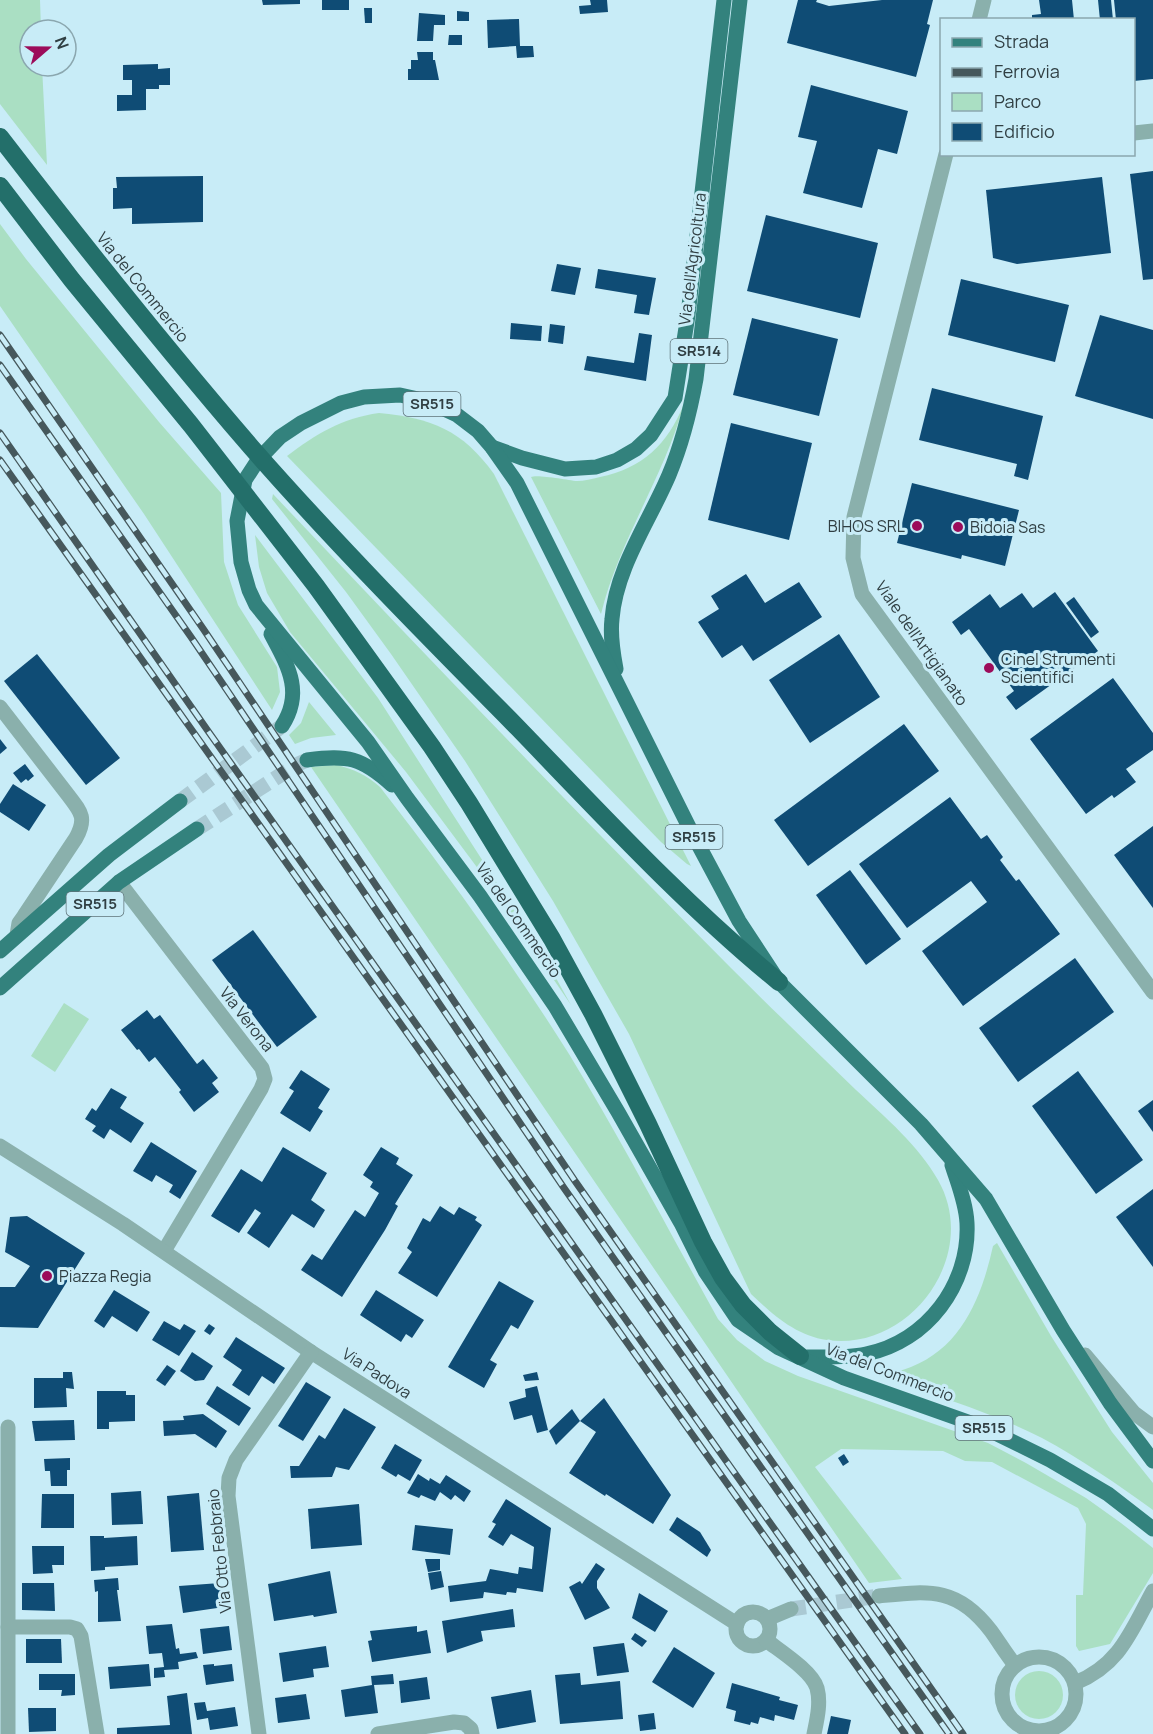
<svg xmlns="http://www.w3.org/2000/svg" width="1153" height="1734" font-family="Manrope,sans-serif">
<style>
.green{fill:#aadfc3}
.building{fill:#0f4c75}
.lines{fill:none;stroke-linecap:round;stroke-linejoin:round}
.minor-tunnel{stroke:#aac9d3;stroke-width:15;stroke-dasharray:15 8;stroke-linecap:butt}
.major-tunnel{stroke:#aac9d3;stroke-width:15;stroke-dasharray:15 8;stroke-linecap:butt}
.minor{stroke:#8ab0ac;stroke-width:15}
.major{stroke:#33827d;stroke-width:15}
.highway{stroke:#236f6a;stroke-width:18}
.rail-casing{stroke:#46585c;stroke-width:7}
.rail{stroke:#c8ecf7;stroke-width:4.5;stroke-dasharray:14;stroke-linecap:butt}
.poi-dot{fill:#9c0c5a;stroke:#c8ecf7;stroke-width:2}
.labels{text-anchor:middle;stroke-width:6;stroke-linejoin:round;paint-order:stroke}
.shield{fill:#c8ecf7;stroke:#5e7379;stroke-width:1.5}
.shield-label{font-size:15px;font-weight:bold;fill:#303f43}
.street-label{font-size:16px;fill:#303f43;stroke:#c8ecf7}
.poi-label{font-size:16px;fill:#303f43;stroke:#c8ecf7;text-anchor:start}
</style>
<rect width="100%" height="100%" fill="#c8ecf7"/>
<g class="green">
<polygon points="0,0 40,0 41,30 30,30 30,66 42,66 47,165 0,104"/>
<polygon points="0,224 26,259 159,422 221,493 224,562 238,605 277,667 280,692 272,710 144,514 0,306"/>
<path d="M 684,404 C 664,477 619,540 601,614 L 531,477 C 537,474 567,480 577,481 C 584,481 592,479 600,477 C 643,468 667,445 684,404 Z"/>
<path d="M 379,413 C 432,418 462,430 494,474 L 691,866 L 687,864 L 661,842 L 287,456 C 316,434 342,418 379,413 Z"/>
<path d="M 273,494 C 424,654 576,812 731,968 C 772,1009 814,1049 856,1090 C 885,1117 919,1146 938,1180 C 981,1255 910,1352 827,1340 C 796,1336 772,1314 751,1294 L 629,1034 L 553,901 L 465,761 L 391,654 L 346,592 L 272,499 Z"/>
<polygon points="255,535 378,698 542,953 571,1005 479,870 406,772 290,632 267,593 259,567"/>
<polygon points="309,702 336,735 311,738 295,744 289,735 301,723"/>
<path d="M 336,765 C 354,769 366,775 380,787 C 447,873 511,962 569,1054 C 622,1141 669,1231 718,1319 L 737,1340 L 765,1361 L 798,1376 L 988,1443 L 1026,1463 L 1086,1498 L 1121,1523 L 1153,1548 L 1153,1573 L 1110,1644 L 1079,1651 L 1076,1646 L 1076,1595 L 1083,1595 L 1086,1524 L 1078,1508 L 992,1462 L 965,1461 L 943,1451 L 841,1449 L 815,1467 L 902,1579 L 869,1583 L 311,767 Z"/>
<polygon points="64,1003 89,1019 55,1072 31,1056"/>
<path d="M 997,1243 L 1051,1336 L 1112,1432 L 1153,1483 L 1153,1510 C 1117,1484 1081,1459 1042,1438 C 993,1413 940,1397 888,1380 L 884,1375 C 892,1372 902,1371 911,1367 C 962,1347 982,1296 993,1246 Z"/>
<circle cx="1039" cy="1695" r="24"/>
</g>
<g class="building">
<polygon points="262,0 300,0 300,4 263,5"/>
<rect x="322" y="0" width="27" height="10"/>
<polygon points="590,0 607,0 608,12 580,14 579,6 591,5"/>
<polygon points="798,0 817,0 816,2 829,6 882,0 933,0 927,24 930,25 916,77 787,43"/>
<polygon points="1039,0 1072,0 1074,20 1032,20 1032,15 1041,14"/>
<polygon points="1098,0 1111,0 1113,20 1100,20"/>
<polygon points="1114,0 1153,0 1153,79 1134,81 1134,20 1116,20"/>
<polygon points="364,8 372,8 372,23 365,23"/>
<polygon points="457,11 469,12 469,21 457,21"/>
<polygon points="419,13 445,15 445,25 434,25 433,41 417,41"/>
<polygon points="519,19 520,46 533,46 534,57 517,58 516,46 488,48 487,20"/>
<polygon points="449,35 462,35 462,45 448,45"/>
<polygon points="417,52 433,52 433,60 435,60 439,80 408,80 408,69 411,69 411,60 418,60"/>
<polygon points="158,64 158,69 170,68 170,85 159,85 159,89 146,89 146,110 117,111 117,95 132,95 132,80 123,80 123,65"/>
<polygon points="811,85 908,111 897,154 878,149 862,208 803,193 817,141 798,137"/>
<polygon points="1153,171 1153,279 1143,280 1130,174"/>
<polygon points="203,176 203,222 132,224 132,208 113,209 113,188 117,188 116,177"/>
<polygon points="1102,177 1111,253 1017,264 993,258 986,190"/>
<polygon points="766,215 878,243 860,318 747,291"/>
<polygon points="557,264 581,268 575,295 551,291"/>
<polygon points="598,269 656,278 649,315 634,313 637,295 595,288"/>
<polygon points="961,279 1069,305 1055,362 948,335"/>
<polygon points="1100,315 1153,330 1153,419 1075,396"/>
<polygon points="752,318 838,339 819,416 733,395"/>
<polygon points="511,323 542,326 541,341 510,339"/>
<polygon points="550,324 565,326 563,344 548,342"/>
<polygon points="639,333 652,335 646,381 584,370 587,356 634,363"/>
<polygon points="932,388 1043,416 1028,480 1014,476 1017,464 919,440"/>
<polygon points="731,423 812,443 789,540 708,520"/>
<polygon points="912,483 1019,510 1005,566 962,555 961,559 897,543"/>
<polygon points="746,574 765,603 799,582 822,617 753,661 742,645 722,658 698,622 719,609 711,596"/>
<polygon points="1055,592 1098,651 1016,710 1006,697 1014,691 969,629 961,635 952,622 990,594 1000,608 1022,593 1033,608"/>
<polygon points="1074,597 1099,632 1091,638 1066,603"/>
<polygon points="839,634 880,697 810,743 769,680"/>
<polygon points="37,654 120,758 86,785 4,681"/>
<polygon points="1113,678 1153,733 1153,750 1126,769 1136,782 1114,798 1112,795 1086,814 1030,739"/>
<polygon points="904,724 939,771 808,866 774,820"/>
<polygon points="0,739 7,748 0,754"/>
<polygon points="25,764 34,776 28,781 26,779 21,783 13,773"/>
<polygon points="13,784 46,805 29,831 0,812 0,804"/>
<polygon points="950,797 981,839 987,835 1003,857 1000,860 1016,881 1019,879 1060,934 963,1006 922,951 987,902 971,881 907,928 859,864"/>
<polygon points="1153,826 1153,908 1114,855"/>
<polygon points="850,870 901,939 866,965 816,895"/>
<polygon points="253,930 317,1017 277,1047 212,960"/>
<polygon points="1075,958 1114,1012 1018,1082 979,1028"/>
<polygon points="147,1010 154,1019 160,1015 197,1064 203,1059 218,1078 212,1083 219,1092 194,1112 179,1092 181,1090 155,1057 149,1062 139,1049 137,1050 121,1030"/>
<polygon points="301,1070 330,1089 318,1108 323,1111 310,1132 280,1113 294,1091 289,1088"/>
<polygon points="1078,1071 1143,1160 1096,1194 1032,1106"/>
<polygon points="111,1088 127,1097 120,1108 144,1123 131,1143 110,1129 104,1139 92,1131 96,1126 85,1119 92,1108 96,1111"/>
<polygon points="1153,1100 1153,1132 1138,1111"/>
<polygon points="151,1142 197,1171 180,1199 169,1192 173,1185 156,1175 152,1182 133,1171"/>
<polygon points="283,1147 327,1173 311,1200 325,1210 314,1228 292,1214 269,1248 247,1233 261,1213 255,1209 239,1233 211,1216 241,1169 262,1182"/>
<polygon points="381,1147 399,1158 396,1164 413,1175 395,1204 398,1206 385,1230 342,1297 301,1270 312,1254 322,1260 355,1210 365,1217 379,1193 370,1187 373,1182 363,1175"/>
<polygon points="1153,1189 1153,1267 1116,1217"/>
<polygon points="440,1206 454,1215 459,1207 477,1217 475,1220 482,1225 437,1297 398,1273 412,1252 407,1248 423,1218 430,1222"/>
<polygon points="27,1216 85,1253 38,1328 0,1327 0,1287 15,1287 30,1266 5,1252 10,1217"/>
<polygon points="499,1281 534,1301 518,1329 511,1325 490,1360 497,1364 484,1388 448,1367"/>
<polygon points="114,1290 150,1312 137,1332 112,1316 104,1328 94,1321"/>
<polygon points="376,1290 424,1320 412,1338 406,1334 401,1342 360,1315"/>
<polygon points="164,1321 180,1330 184,1324 196,1331 179,1356 152,1340"/>
<polygon points="209,1324 215,1328 210,1335 204,1331"/>
<polygon points="236,1337 285,1368 274,1384 262,1376 249,1396 232,1385 242,1370 223,1357"/>
<polygon points="192,1352 213,1366 204,1380 195,1381 180,1371"/>
<polygon points="167,1365 176,1371 165,1386 156,1380"/>
<polygon points="63,1372 72,1372 74,1389 66,1388 67,1407 34,1408 34,1378 63,1378"/>
<polygon points="537,1372 539,1380 525,1381 523,1375"/>
<polygon points="306,1382 331,1397 303,1441 278,1426"/>
<polygon points="217,1386 251,1408 239,1426 206,1404"/>
<polygon points="537,1386 548,1430 537,1433 532,1415 514,1420 509,1402 526,1397 525,1389"/>
<polygon points="97,1391 126,1391 126,1395 135,1395 135,1421 109,1422 109,1429 97,1429"/>
<polygon points="604,1398 671,1495 653,1524 606,1494 605,1496 569,1473 596,1432 580,1421 556,1445 549,1431 572,1409 580,1421"/>
<polygon points="344,1408 376,1427 349,1470 336,1467 332,1477 291,1478 290,1466 299,1466 319,1435 325,1439"/>
<polygon points="203,1414 227,1431 216,1448 195,1434 164,1436 163,1421 184,1420 183,1416"/>
<polygon points="74,1420 75,1440 35,1441 32,1421"/>
<polygon points="395,1444 422,1460 410,1481 398,1474 396,1477 381,1468"/>
<polygon points="844,1454 849,1462 843,1466 838,1458"/>
<polygon points="70,1458 70,1470 67,1470 67,1486 51,1486 50,1471 45,1471 44,1459"/>
<polygon points="418,1474 429,1481 430,1478 440,1484 446,1475 471,1491 464,1502 455,1495 451,1500 440,1492 435,1501 421,1495 419,1498 407,1493"/>
<polygon points="141,1491 143,1524 112,1525 111,1493"/>
<polygon points="199,1493 204,1550 171,1552 167,1496"/>
<polygon points="42,1494 74,1494 74,1528 41,1528"/>
<polygon points="506,1499 551,1528 543,1592 517,1588 516,1593 507,1592 506,1595 484,1592 483,1598 450,1602 448,1586 486,1581 490,1569 518,1574 519,1567 532,1569 534,1547 511,1534 503,1546 488,1537 496,1524 492,1522"/>
<polygon points="359,1504 362,1545 311,1549 308,1509"/>
<polygon points="677,1517 700,1532 711,1550 707,1557 669,1530"/>
<polygon points="415,1525 453,1529 450,1555 412,1550"/>
<polygon points="90,1536 104,1536 104,1538 137,1536 138,1565 105,1567 105,1570 91,1571"/>
<polygon points="32,1546 64,1546 64,1565 52,1565 53,1573 33,1574"/>
<polygon points="425,1559 440,1559 440,1570 428,1572"/>
<polygon points="596,1563 605,1569 597,1581 597,1588 610,1608 585,1620 569,1587 580,1581 582,1584"/>
<polygon points="330,1571 337,1613 314,1617 313,1615 274,1621 268,1584"/>
<polygon points="441,1571 444,1587 431,1590 428,1573"/>
<polygon points="118,1578 119,1590 117,1590 121,1621 98,1622 98,1591 95,1592 94,1580"/>
<polygon points="22,1583 54,1583 55,1611 22,1610"/>
<polygon points="220,1583 224,1607 183,1613 179,1586"/>
<polygon points="639,1593 668,1611 655,1632 632,1618"/>
<polygon points="513,1609 515,1627 481,1631 483,1641 447,1653 442,1621"/>
<polygon points="172,1624 176,1649 179,1648 180,1654 196,1652 198,1658 178,1662 179,1669 164,1670 165,1677 154,1678 154,1668 164,1667 162,1653 149,1654 146,1626"/>
<polygon points="229,1626 232,1650 203,1654 200,1629"/>
<polygon points="417,1626 417,1632 427,1630 431,1653 372,1662 368,1641 372,1640 370,1631"/>
<polygon points="635,1633 647,1641 642,1647 631,1639"/>
<polygon points="26,1639 61,1639 62,1663 26,1663"/>
<polygon points="624,1643 629,1672 597,1676 593,1647"/>
<polygon points="326,1646 329,1667 313,1669 314,1677 283,1682 279,1653"/>
<polygon points="674,1647 715,1673 693,1708 652,1682"/>
<polygon points="149,1664 151,1686 110,1689 108,1667"/>
<polygon points="214,1664 214,1666 232,1664 234,1681 206,1685 203,1665"/>
<polygon points="580,1673 581,1685 620,1681 623,1719 560,1724 555,1675"/>
<polygon points="39,1674 75,1674 75,1695 61,1696 62,1690 39,1690"/>
<polygon points="393,1674 394,1684 374,1685 378,1713 345,1717 341,1690 372,1685 371,1676"/>
<polygon points="427,1677 430,1699 401,1703 399,1681"/>
<polygon points="732,1683 780,1697 779,1700 798,1705 794,1720 775,1715 774,1721 760,1717 758,1724 751,1722 750,1725 734,1721 736,1711 726,1708"/>
<polygon points="531,1690 536,1722 497,1729 491,1697"/>
<polygon points="187,1693 192,1734 117,1734 117,1728 170,1725 167,1696"/>
<polygon points="306,1694 310,1719 278,1723 275,1698"/>
<polygon points="205,1702 207,1711 235,1707 238,1726 210,1730 208,1718 197,1720 194,1703"/>
<polygon points="28,1708 56,1708 56,1731 29,1732"/>
<polygon points="654,1713 656,1729 640,1731 638,1715"/>
<polygon points="831,1716 851,1720 848,1734 827,1734"/>
</g>
<g class="lines">
<polyline class="minor-tunnel" points="791,1609 879,1596"/>
<g class="major-tunnel">
<polyline points="180,801 282,726"/>
<polyline points="197,829 296,765 307,760"/>
</g>
<g class="minor">
<polyline points="979,20 984,0"/>
<polyline points="1134,133 1153,131"/>
<polyline points="946,154 854,517 853,558 862,594 1153,992"/>
<path d="M 0,707 L 68,795 C 81,812 87,818 76,838 L 24,916 L 19,923 L 17,935"/>
<polyline points="119,882 262,1068 265,1079 261,1089 164,1251"/>
<polyline points="0,1146 123,1224 311,1352 737,1624"/>
<polyline points="1085,1355 1134,1413 1153,1427"/>
<path d="M 879,1596 C 928,1591 957,1586 991,1631 C 999,1642 1006,1654 1015,1665"/>
<circle cx="753" cy="1629" r="17"/>
<polyline points="767,1619 791,1609"/>
<polyline points="8,1627 70,1627 77,1629 81,1636 97,1734"/>
<path d="M 766,1640 C 780,1651 812,1671 817,1688 C 821,1703 817,1719 814,1734"/>
<circle cx="1039" cy="1694" r="37"/>
<path d="M 1075,1683 C 1120,1665 1131,1631 1153,1591"/>
<polyline points="8,1734 8,1427"/>
<polyline points="259,1734 228,1496 229,1478 236,1460 311,1352"/>
<polyline points="378,1734 454,1722 464,1723 471,1729 472,1734"/>
</g>
<g class="major">
<polyline points="492,447 522,458 565,469 596,467 617,460 636,449 651,435 675,398 688,315 724,0"/>
<path d="M 271,634 C 288,666 304,692 282,726"/>
<path d="M 616,669 C 613,653 610,636 612,619 C 616,568 649,522 669,475 C 682,444 690,412 696,379 L 740,0"/>
<path d="M 307,760 C 348,755 361,757 392,785"/>
<polyline points="0,951 109,855 180,801"/>
<polyline points="0,988 119,882 197,829"/>
<path d="M 807,1357 C 826,1357 847,1358 866,1354 C 927,1342 970,1284 967,1223 C 966,1203 958,1184 952,1165"/>
<polyline points="1153,1461 1110,1403 1063,1330 986,1199 921,1124 779,982 739,921 691,831 517,483 491,446 478,431 457,415 427,401 400,395 364,397 341,403 301,423 280,437 258,460 245,480 237,521 241,562 249,590 256,605 368,742 407,798 480,896 555,1006 618,1112 681,1223 705,1271 738,1320 779,1348 844,1378 985,1428 1050,1460 1108,1494 1153,1529"/>
</g>
<g class="highway">
<path d="M 0,137 C 81,242 164,346 251,447 C 336,544 427,636 518,728 C 602,815 686,906 779,982"/>
<polyline points="0,186 72,280 191,425 316,586 432,747 469,803 552,939 593,1014 648,1124 703,1242 723,1278 743,1305 770,1332 800,1356"/>
</g>
<defs>
<g id="rail">
<polyline points="0,335 204,630 575,1181 963,1734"/>
<polyline points="0,365 191,637 564,1188 949,1734"/>
<polyline points="0,433 208,731 920,1734"/>
<polyline points="0,460 905,1734"/>
</g>
</defs>
<use href="#rail" class="rail-casing"/>
<use href="#rail" class="rail"/>
</g>
<g class="poi-dot">
<circle cx="917" cy="526" r="6"/>
<circle cx="958" cy="527" r="6"/>
<circle cx="989" cy="668" r="6"/>
<circle cx="47" cy="1276" r="6"/>
</g>
<g class="labels">
<g class="shield">
<rect x="670.5" y="339" width="57" height="24" rx="4.5"/>
<rect x="403.5" y="392" width="57" height="24" rx="4.5"/>
<rect x="665.5" y="825" width="57" height="24" rx="4.5"/>
<rect x="66.5" y="892" width="57" height="24" rx="4.5"/>
<rect x="955.5" y="1416" width="57" height="24" rx="4.5"/>
</g>
<g class="shield-label">
<text x="699" y="356">SR514</text>
<text x="432" y="409">SR515</text>
<text x="694" y="842">SR515</text>
<text x="95" y="909">SR515</text>
<text x="984" y="1433">SR515</text>
</g>
<g class="street-label">
<text transform="translate(692 259) rotate(-83)" y="6">Via dell'Agricoltura</text>
<text transform="translate(143 287) rotate(51)" y="6">Via del Commercio</text>
<text transform="translate(922 643) rotate(55)" y="6">Viale dell'Artigianato</text>
<text transform="translate(519 920) rotate(55)" y="6">Via del Commercio</text>
<text transform="translate(247 1019) rotate(52)" y="6">Via Verona</text>
<text transform="translate(890 1372) rotate(21)" y="6">Via del Commercio</text>
<text transform="translate(377 1373) rotate(33)" y="6">Via Padova</text>
<text transform="translate(219 1551) rotate(-96)" y="6">Via Otto Febbraio</text>
</g>
<g class="poi-label">
<text x="905" y="532" text-anchor="end">BIHOS SRL</text>
<text x="970" y="533">Bidoia Sas</text>
<text x="1001" y="665">Cinel Strumenti<tspan x="1001" dy="18">Scientifici</tspan></text>
<text x="59" y="1282">Piazza Regia</text>
</g>
</g>
<rect x="940" y="18" width="195" height="138" fill="#c8ecf7" stroke="#8ba7af" stroke-width="1.5"/>
<rect x="952" y="38" width="30" height="9" fill="#33827d" stroke="#8ba7af" stroke-width="1.5"/>
<text x="994" y="48" font-size="18" fill="#303f43">Strada</text>
<rect x="952" y="68" width="30" height="9" fill="#46585c" stroke="#8ba7af" stroke-width="1.5"/>
<text x="994" y="78" font-size="18" fill="#303f43">Ferrovia</text>
<rect x="952" y="93" width="30" height="18" fill="#aadfc3" stroke="#8ba7af" stroke-width="1.5"/>
<text x="994" y="108" font-size="18" fill="#303f43">Parco</text>
<rect x="952" y="123" width="30" height="18" fill="#0f4c75" stroke="#8ba7af" stroke-width="1.5"/>
<text x="994" y="138" font-size="18" fill="#303f43">Edificio</text>
<g transform="translate(48 48) rotate(70)"><circle r="28" fill="#c8ecf7" stroke="#8ba7af" stroke-width="1.5"/>
<path d="M0-4.5L10 22L0 15L-10 22Z" fill="#9c0c5a"/>
<text y="-9" font-size="16" font-weight="bold" text-anchor="middle" fill="#303f43">N</text>
</g>
</svg>
